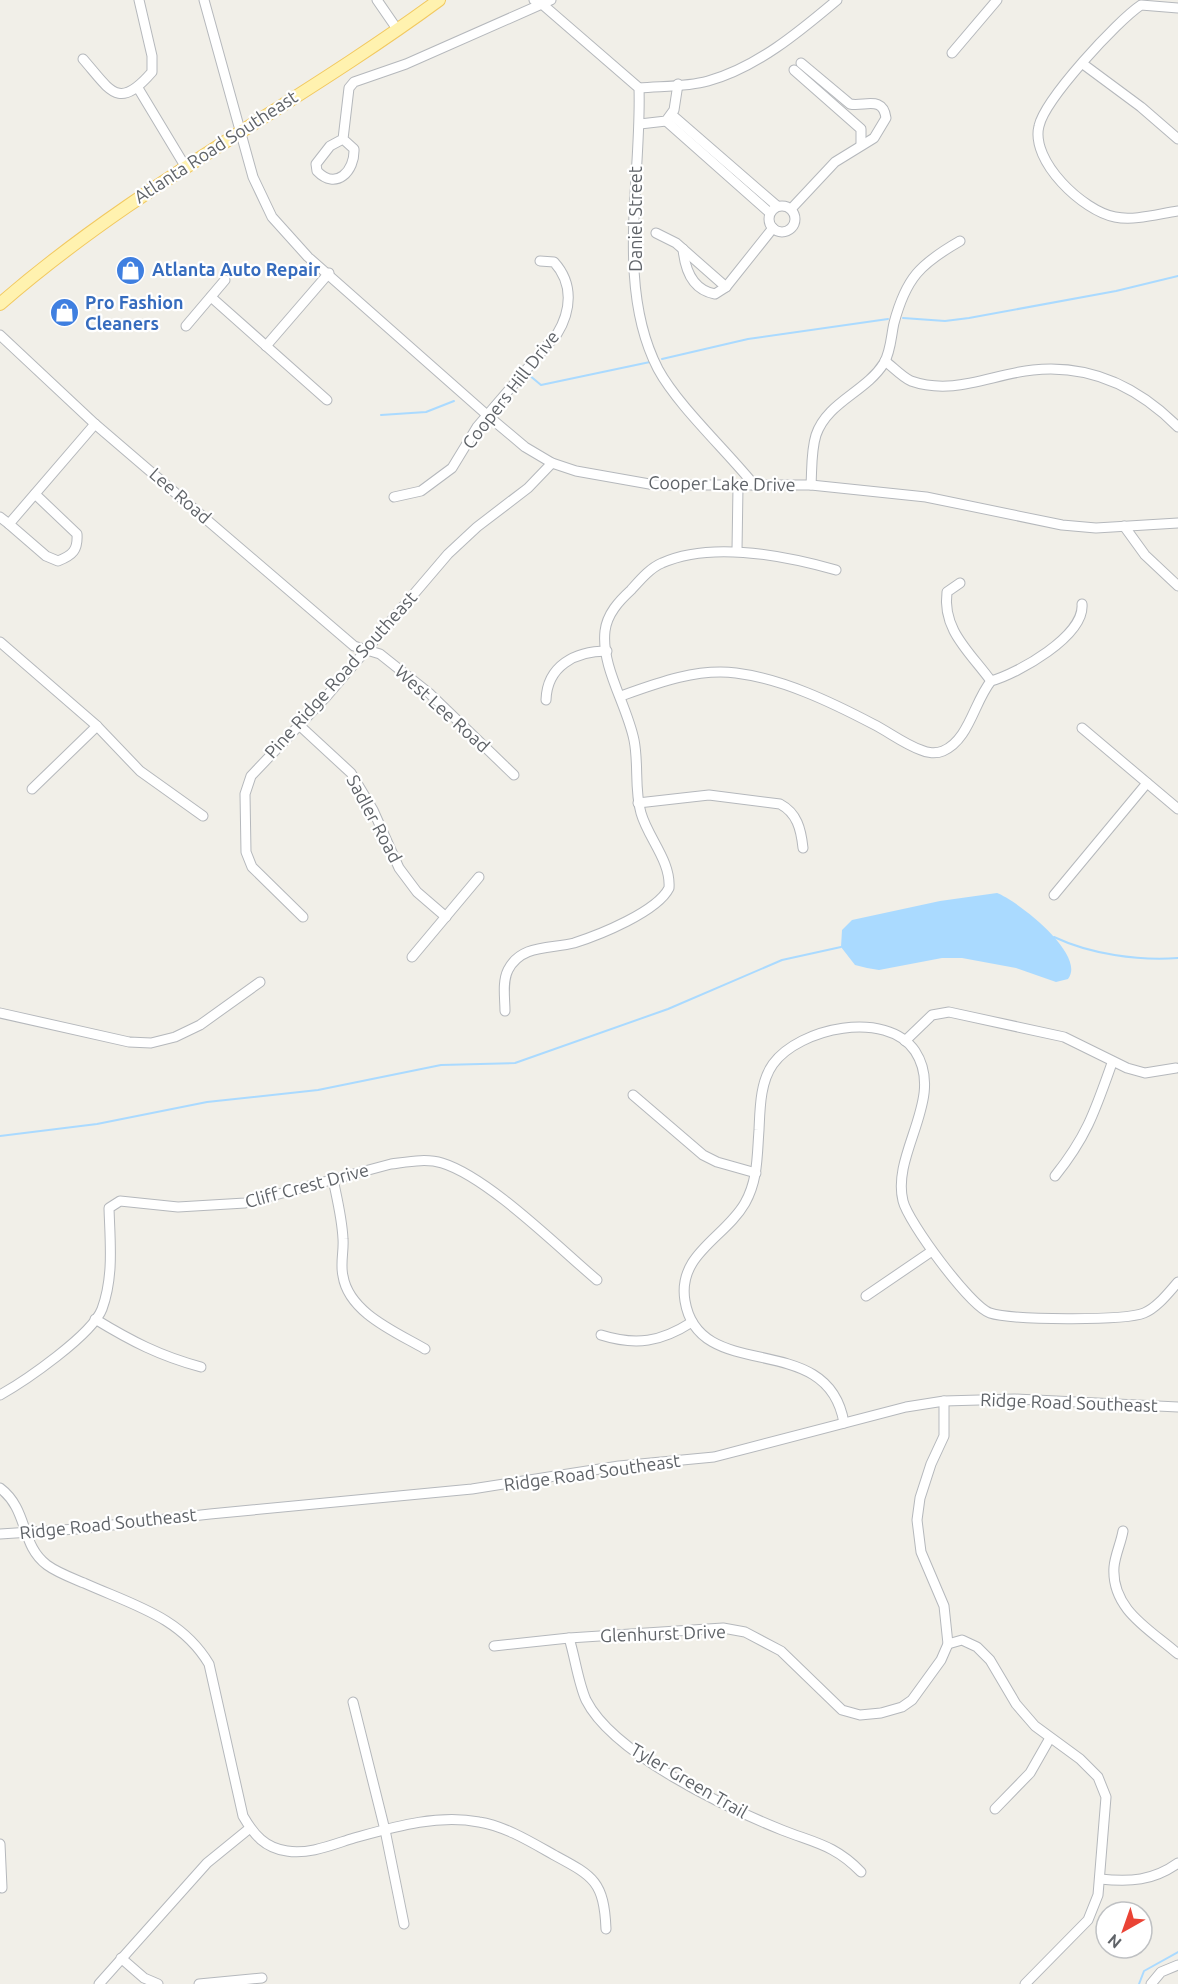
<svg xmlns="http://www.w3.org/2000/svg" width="1178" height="1984" font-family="Ubuntu,sans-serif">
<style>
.water{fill:#aadaff}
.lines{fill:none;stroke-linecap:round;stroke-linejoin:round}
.stream{stroke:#aadaff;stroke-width:2}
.minor-casing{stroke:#b5b8bc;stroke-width:11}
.major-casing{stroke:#f2c960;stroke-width:14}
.minor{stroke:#fff;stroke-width:9}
.major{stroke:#fff2af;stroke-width:12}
.labels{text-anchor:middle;stroke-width:4.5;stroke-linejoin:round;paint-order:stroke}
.street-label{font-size:18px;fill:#5f6368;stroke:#fff}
.shop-label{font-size:18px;font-weight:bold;fill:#366cbe;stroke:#fff;text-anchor:start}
</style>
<rect width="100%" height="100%" fill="#f1efe8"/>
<path class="water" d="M 997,893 C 1018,901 1087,955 1068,979 L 1056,982 L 1016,968 L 962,958 L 942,958 L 879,970 L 867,968 L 855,965 L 841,947 L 842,930 L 852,920 L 940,901 Z"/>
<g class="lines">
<g class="stream">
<polyline points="903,318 945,321 969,318 1116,291 1178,276"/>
<polyline points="662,359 748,339 888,319"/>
<polyline points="529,375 541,385 650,362"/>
<polyline points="381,415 426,412 454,401"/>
<path d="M 1054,937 C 1090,954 1138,961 1178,958"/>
<polyline points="0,1136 97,1124 207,1102 318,1090 441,1065 515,1063 668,1009 782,960 841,947"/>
<polyline points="1139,1984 1144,1971 1178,1952"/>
</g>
<defs>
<g id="minor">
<polyline points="204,0 253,177 272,217 308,257 487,415 525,447 552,463 576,471 655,485 811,485 926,497 1062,525 1096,528 1178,523"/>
<polyline points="377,0 397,29"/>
<path d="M 534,0 L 542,4 L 639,88 C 642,177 615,286 658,369 C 678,406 727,451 755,486"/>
<path d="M 1178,8 L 1141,5 C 1117,21 1045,99 1039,126 C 1030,161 1083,211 1115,217 C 1134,221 1158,214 1178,211"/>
<polyline points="952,53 997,0"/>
<path d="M 83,59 C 111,91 118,111 152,72 L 152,56 L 139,0"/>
<polyline points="1083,64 1141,107 1178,139"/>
<polyline points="794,70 861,129 861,145"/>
<polyline points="138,88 185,166"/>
<path d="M 639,88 C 661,86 687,87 708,81 C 756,68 799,32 837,0"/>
<polyline points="672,115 777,206"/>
<polyline points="666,121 770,213"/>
<polyline points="640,124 666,121 674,110 678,84"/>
<path d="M 343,139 L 354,149 C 355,171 336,191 317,171 L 316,164 L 330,146 L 343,139 L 349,88 L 354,82 L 406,64 L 551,0"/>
<circle cx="782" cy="219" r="13"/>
<path d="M 791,209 L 835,162 L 874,138 L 886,118 C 883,95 864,107 850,104 L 801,63"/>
<polyline points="656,233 676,243 726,287"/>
<path d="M 683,249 C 685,270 693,290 715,294 L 726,287 L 773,228"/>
<polyline points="211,297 327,400"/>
<polyline points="186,326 225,280"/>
<polyline points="0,335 95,424 354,646 380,654 429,693 514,775"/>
<polyline points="266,346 329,273"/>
<path d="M 885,361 C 893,367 902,377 911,381 C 954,396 992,374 1033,370 C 1090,364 1138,387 1178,427"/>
<path d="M 811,485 C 812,469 811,451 816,435 C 827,402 866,392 884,363 C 891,351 891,336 894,323 C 906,278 920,264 960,241"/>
<path d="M 394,497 L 421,491 L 452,468 L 477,427 L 557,334 C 571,311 574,284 554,262 L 540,261"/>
<polyline points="0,517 9,524 95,424"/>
<path d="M 9,524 L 46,556 L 58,561 C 73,555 78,550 77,534 L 35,494"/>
<polyline points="1124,526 1145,555 1178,586"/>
<polyline points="737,550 738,487"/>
<path d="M 960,583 L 947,592 C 942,630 970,652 991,681"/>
<polyline points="0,642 97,726 140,771 203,816"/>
<path d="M 621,696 C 657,683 697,668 736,673 C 783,679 831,702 873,724 C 889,732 904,744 921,750 C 927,753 936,754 943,751 C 969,740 974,702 991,681 C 1017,674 1085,636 1082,604"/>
<path d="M 546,700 C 547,666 575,651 607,651"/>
<polyline points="299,725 351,773 373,810 399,868 417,892 446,917"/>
<polyline points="1082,728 1178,809"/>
<polyline points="32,789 97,726"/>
<path d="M 638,803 L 709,795 L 780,804 C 797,813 801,829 803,848"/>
<polyline points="1054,895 1147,783"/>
<polyline points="303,917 252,867 246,852 245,794 251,776 326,697 448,554 477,527 528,488 552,463"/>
<polyline points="412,957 479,877"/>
<path d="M 505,1011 C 505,999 502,982 508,970 C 521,944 551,949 574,943 C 599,935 657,912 669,888 C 671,861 648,838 641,813 C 634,789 639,765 634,740 C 627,705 601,667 605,631 C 607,614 619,601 631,590 C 640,580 650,568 662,563 C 711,541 786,556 836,570"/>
<polyline points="0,1013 129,1042 151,1043 175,1037 200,1025 260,982"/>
<polyline points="905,1041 932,1015 949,1012 1064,1037 1127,1068 1145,1073 1176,1068"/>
<polyline points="633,1095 703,1155 717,1162 756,1173"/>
<path d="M 1055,1176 C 1087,1136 1095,1111 1112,1063"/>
<path d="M 333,1179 C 337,1199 342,1218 343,1239 C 344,1251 340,1264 343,1276 C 349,1313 396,1332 425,1349"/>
<polyline points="866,1296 932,1251"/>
<path d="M 95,1319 C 131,1341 160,1356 201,1367"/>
<path d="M 601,1335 C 636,1346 661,1342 692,1322"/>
<path d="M 0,1395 C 25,1381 92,1335 102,1309 C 114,1276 110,1242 109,1208 L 120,1201 L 178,1207 L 245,1203 L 391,1164 C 407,1162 426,1158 442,1163 C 488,1177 558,1247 597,1280"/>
<path d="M 844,1423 C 828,1327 699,1386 685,1301 C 677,1254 725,1238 745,1203 C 758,1180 757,1156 759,1130 C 760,1109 760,1082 773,1064 C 799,1028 886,1009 915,1051 C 946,1098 891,1153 903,1201 C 908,1222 970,1306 990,1313 C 1011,1320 1124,1321 1144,1313 C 1157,1308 1169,1292 1178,1282"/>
<path d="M 0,1488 C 29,1510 20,1545 47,1565 C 58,1573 72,1578 84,1583 C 133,1605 181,1617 209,1664 L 243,1816 C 254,1835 265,1848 287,1851 C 309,1855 334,1844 354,1838 C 394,1827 437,1814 479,1822 C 505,1826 531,1842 554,1855 C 593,1876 604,1881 606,1929"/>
<path d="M 1123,1531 C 1121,1543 1115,1555 1114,1567 C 1111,1610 1151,1630 1178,1654"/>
<polyline points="0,1534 77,1529 210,1514 472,1489 619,1466 714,1457 906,1407 944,1401 1015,1399 1178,1407"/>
<path d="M 569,1638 C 575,1657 578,1682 586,1700 C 613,1754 727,1808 782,1830 C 815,1843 835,1845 861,1872"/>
<polyline points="948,1644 962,1640 977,1647 990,1660 1016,1704 1035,1726 1080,1759 1098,1777 1106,1797 1098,1895 1088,1920 1025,1984"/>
<polyline points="494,1646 569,1638 723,1628 745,1632 781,1651 842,1710 860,1715 881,1713 902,1707 912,1700 941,1660 948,1644 944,1606 921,1552 917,1520 920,1498 931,1464 944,1436 944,1401"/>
<polyline points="353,1702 385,1830 404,1924"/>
<polyline points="995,1809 1030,1773 1050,1738"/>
<polyline points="0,1844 2,1888"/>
<path d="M 1100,1879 C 1130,1882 1153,1881 1178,1863"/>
<polyline points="121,1958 144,1978 158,1984"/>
<polyline points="99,1984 207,1863 250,1828"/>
<polyline points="199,1984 262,1978"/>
<polyline points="1151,1984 1161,1972 1178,1965"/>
</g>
<path id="major" d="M 0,304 C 135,186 295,106 439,0"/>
</defs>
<use href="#minor" class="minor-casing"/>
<use href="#major" class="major-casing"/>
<use href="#minor" class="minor"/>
<use href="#major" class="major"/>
</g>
<defs>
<symbol id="shop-disc" viewBox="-11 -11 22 22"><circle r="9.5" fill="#3f7fe0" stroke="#fff"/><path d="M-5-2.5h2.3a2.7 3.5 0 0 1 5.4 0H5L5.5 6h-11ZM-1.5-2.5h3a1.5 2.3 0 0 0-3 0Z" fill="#fff"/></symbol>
</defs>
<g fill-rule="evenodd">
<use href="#shop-disc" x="114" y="254" width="33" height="33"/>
<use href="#shop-disc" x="48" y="296" width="33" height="33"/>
</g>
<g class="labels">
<g class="street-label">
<text transform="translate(216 147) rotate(-33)" y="6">Atlanta Road Southeast</text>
<text transform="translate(636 219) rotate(-90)" y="6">Daniel Street</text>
<text transform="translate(511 390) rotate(-52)" y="6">Coopers Hill Drive</text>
<text transform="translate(722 484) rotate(1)" y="6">Cooper Lake Drive</text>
<text transform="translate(180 496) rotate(41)" y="6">Lee Road</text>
<text transform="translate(341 675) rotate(-48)" y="6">Pine Ridge Road Southeast</text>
<text transform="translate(442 709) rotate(42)" y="6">West Lee Road</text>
<text transform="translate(374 819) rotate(62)" y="6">Sadler Road</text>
<text transform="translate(307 1186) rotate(-15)" y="6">Cliff Crest Drive</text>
<text transform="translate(1069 1403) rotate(2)" y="6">Ridge Road Southeast</text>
<text transform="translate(592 1473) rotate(-8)" y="6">Ridge Road Southeast</text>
<text transform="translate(108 1524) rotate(-6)" y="6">Ridge Road Southeast</text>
<text transform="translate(663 1634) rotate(-2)" y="6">Glenhurst Drive</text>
<text transform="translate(689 1781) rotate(30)" y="6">Tyler Green Trail</text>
</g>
<g class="shop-label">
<text x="152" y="276">Atlanta Auto Repair</text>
<text x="85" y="309">Pro Fashion<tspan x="85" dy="21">Cleaners</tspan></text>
</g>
</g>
<g transform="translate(1124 1930) rotate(220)"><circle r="28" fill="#ffffff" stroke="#bfc1c3" stroke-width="1.5"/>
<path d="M0-4.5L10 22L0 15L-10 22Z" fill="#ea4335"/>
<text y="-9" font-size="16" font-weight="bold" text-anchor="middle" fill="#5f6368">N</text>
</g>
</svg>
